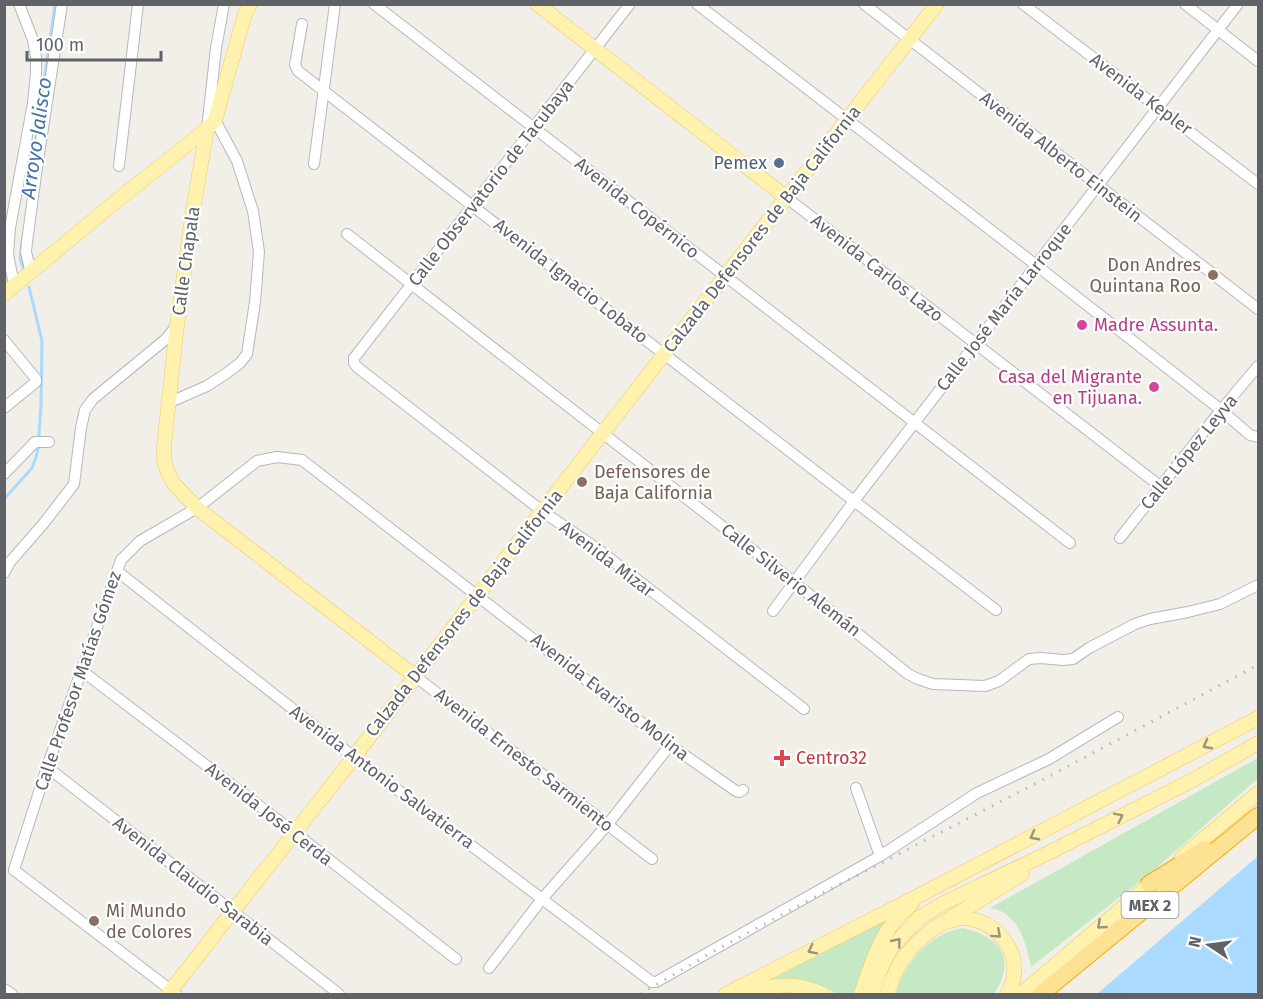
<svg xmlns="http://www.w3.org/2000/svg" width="1263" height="999" font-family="'Fira Sans',sans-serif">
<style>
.green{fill:#c5e8c5}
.water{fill:#aadaff}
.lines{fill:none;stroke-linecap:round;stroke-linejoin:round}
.stream{stroke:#aadaff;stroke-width:3}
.minor-casing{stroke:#b5b8bc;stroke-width:12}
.major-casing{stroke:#f2c960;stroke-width:15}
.highway-casing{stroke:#f9ab00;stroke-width:18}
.minor{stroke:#fff;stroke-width:10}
.major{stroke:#fff2af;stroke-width:14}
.highway{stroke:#fde293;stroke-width:16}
.rail{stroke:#b6b7b8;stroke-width:3;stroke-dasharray:1.5 8;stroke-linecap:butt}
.oneway{stroke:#979581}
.service-dot{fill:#5c6f8a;stroke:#fff;stroke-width:2}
.education-dot{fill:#8d6e63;stroke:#fff;stroke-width:2}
.hotel-dot{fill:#d1479c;stroke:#fff;stroke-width:2}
.health-dot{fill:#e0444e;stroke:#fff;stroke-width:2}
.labels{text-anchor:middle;stroke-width:4.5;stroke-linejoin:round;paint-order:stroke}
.shield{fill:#fff;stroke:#8f9295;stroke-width:1.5}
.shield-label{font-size:16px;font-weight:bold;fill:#5f6368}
.street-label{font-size:18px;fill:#5f6368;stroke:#fff}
.service-label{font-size:18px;fill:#4e5e75;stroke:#fff;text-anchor:end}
.education-label{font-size:18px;fill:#785e54;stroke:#fff;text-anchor:start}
.hotel-label{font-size:18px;fill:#b23c85;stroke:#fff;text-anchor:start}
.health-label{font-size:18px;fill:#be3a42;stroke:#fff;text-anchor:start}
.water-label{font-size:20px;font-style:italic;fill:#4174aa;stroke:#fff}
</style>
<rect width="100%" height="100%" fill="#f1efe8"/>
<g class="green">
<path d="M 1258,758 L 1258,778 L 1153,871 L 1031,967 C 1027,948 1022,924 1004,913 C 1000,910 995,909 990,908 Z"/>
<polygon points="889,917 857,994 836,994 825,987 799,980 769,981"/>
<path d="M 963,928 C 1001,937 1017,959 994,994 L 896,994 C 901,970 922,944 945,933 C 951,931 957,929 963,928 Z"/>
</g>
<polygon class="water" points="1258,856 1258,994 1097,994"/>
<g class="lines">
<g class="stream">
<polyline points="36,139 55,4"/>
<polyline points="23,235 20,258 24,271"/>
<polyline points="4,499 32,468 36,457 38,449 41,405 42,341 29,287"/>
</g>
<defs>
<g id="minor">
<polyline points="374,4 1070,543"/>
<polyline points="630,4 354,358 354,363 357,367 542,511 599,550 804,709"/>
<polyline points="697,4 1036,265 1221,410 1250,435 1258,437"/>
<polyline points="864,4 1258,309"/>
<polyline points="1023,4 1258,184"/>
<polyline points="1185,4 1258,61"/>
<polyline points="302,24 295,65 298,71 854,501 996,610"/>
<polyline points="207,129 216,48 224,4"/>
<polyline points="314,164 335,4"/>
<polyline points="119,166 138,4"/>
<polyline points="787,198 1160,486"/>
<polyline points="347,234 795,583 908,674 918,679 933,684 985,686 999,681 1029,659 1041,658 1063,660 1073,659 1089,648 1135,624 1150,619 1188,612 1220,604 1258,585"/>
<polyline points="31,273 26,252 27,242 37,167 62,4"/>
<polyline points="14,285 8,254 10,228 33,103 36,74 36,57 33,40 19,4"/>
<polyline points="4,340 36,379 36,382 4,408"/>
<polyline points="168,403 207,386 227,373 240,363 247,354 255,302 259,252 253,211 237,161 215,120"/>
<polyline points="4,474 35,442 49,442"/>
<polyline points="1120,538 1221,410 1258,366"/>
<polyline points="117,571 354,757 652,982 656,982 880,856 977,793 1049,759 1118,717"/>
<polyline points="4,573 10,562 44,523 74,484 81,428 85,410 93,399 166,339 177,325"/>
<polyline points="773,611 854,501 1238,4"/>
<polyline points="81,670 295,833 456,959"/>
<polyline points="416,677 652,859"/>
<polyline points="47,767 339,994"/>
<polyline points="856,788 880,856"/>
<polyline points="14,870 47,767 121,560 140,541 197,508 257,461 277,457 302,460 670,745 736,791 739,792 743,790"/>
<polyline points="14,870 176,994"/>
<polyline points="489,968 542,899 608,824 670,745"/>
<polyline points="4,989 12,994"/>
</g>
<g id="major">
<polyline points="537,4 787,198"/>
<polyline points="207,129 193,210 177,325 164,446 164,460 168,473 174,484 197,508 416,677"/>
<polyline points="4,294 109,207 207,129 215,120 245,14 250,4"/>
<polyline points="1182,857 1258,793"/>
<path d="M 949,921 C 953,920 959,918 963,918 C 1001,920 1028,961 1007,994"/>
<polyline points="168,994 354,757 542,511 937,4"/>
<polyline points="726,994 920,895 1258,718"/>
<path d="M 748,994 C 772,984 798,982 822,994"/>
<path d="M 861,994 C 869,971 877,944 892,924 C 898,916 906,910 912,903"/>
<polyline points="872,994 882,966 891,948 919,918 942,904 1048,853 1193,780 1258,743"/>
<path d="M 887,994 C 898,962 906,950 933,929 L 1022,874"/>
<polyline points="1021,994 1156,879"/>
</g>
<g id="highway">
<polyline points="1149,884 1205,849"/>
<polyline points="1041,994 1258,816"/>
</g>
</defs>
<use href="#minor" class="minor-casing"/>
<use href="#major" class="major-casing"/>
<use href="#highway" class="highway-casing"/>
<use href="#minor" class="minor"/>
<use href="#major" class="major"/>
<use href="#highway" class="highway"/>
<polyline class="rail" points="640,994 716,950 817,896 1033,785 1258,665"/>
</g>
<defs><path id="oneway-chevron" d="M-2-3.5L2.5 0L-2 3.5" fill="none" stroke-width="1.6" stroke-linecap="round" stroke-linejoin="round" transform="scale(1.5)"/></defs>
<g class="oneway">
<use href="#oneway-chevron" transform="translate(1207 745) rotate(152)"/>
<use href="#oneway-chevron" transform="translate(1119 817) rotate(-26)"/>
<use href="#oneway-chevron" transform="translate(1034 836) rotate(152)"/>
<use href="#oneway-chevron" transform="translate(1101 925) rotate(139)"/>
<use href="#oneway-chevron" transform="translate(997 934) rotate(42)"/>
<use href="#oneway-chevron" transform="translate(897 942) rotate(-51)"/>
<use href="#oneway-chevron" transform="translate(812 950) rotate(153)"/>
</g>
<circle class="service-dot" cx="779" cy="163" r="6"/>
<g class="education-dot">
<circle cx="1213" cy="275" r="6"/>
<circle cx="582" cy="482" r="6"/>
<circle cx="94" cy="921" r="6"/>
</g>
<g class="hotel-dot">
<circle cx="1082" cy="325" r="6"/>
<circle cx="1154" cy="387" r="6"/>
</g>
<path class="health-dot" d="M779 749h6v6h6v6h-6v6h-6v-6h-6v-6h6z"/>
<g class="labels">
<rect class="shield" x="1121.5" y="892" width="57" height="26" rx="4.5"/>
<g class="shield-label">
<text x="1150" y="911">MEX 2</text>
</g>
<g class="street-label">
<text transform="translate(1141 94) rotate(37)" y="6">Avenida Kepler</text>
<text transform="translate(1061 157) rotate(38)" y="6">Avenida Alberto Einstein</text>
<text transform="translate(491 183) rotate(-52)" y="6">Calle Observatorio de Tacubaya</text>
<text transform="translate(637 208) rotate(38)" y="6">Avenida Copérnico</text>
<text transform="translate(762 229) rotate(-52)" y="6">Calzada Defensores de Baja California</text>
<text transform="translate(186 261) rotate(-82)" y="6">Calle Chapala</text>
<text transform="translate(877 268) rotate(38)" y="6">Avenida Carlos Lazo</text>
<text transform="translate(571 281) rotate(38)" y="6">Avenida Ignacio Lobato</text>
<text transform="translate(1004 307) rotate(-52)" y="6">Calle José María Larroque</text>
<text transform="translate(1189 452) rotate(-51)" y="6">Calle López Leyva</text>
<text transform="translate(607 559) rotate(37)" y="6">Avenida Mizar</text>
<text transform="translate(791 580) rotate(38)" y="6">Calle Silverio Alemán</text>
<text transform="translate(464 613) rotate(-52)" y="6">Calzada Defensores de Baja California</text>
<text transform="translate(78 681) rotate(-71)" y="6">Calle Profesor Matías Gómez</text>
<text transform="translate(610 697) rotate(38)" y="6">Avenida Evaristo Molina</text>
<text transform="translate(524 760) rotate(38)" y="6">Avenida Ernesto Sarmiento</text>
<text transform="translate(382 777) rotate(37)" y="6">Avenida Antonio Salvatierra</text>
<text transform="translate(269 814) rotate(38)" y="6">Avenida José Cerda</text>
<text transform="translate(193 881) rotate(38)" y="6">Avenida Claudio Sarabia</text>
</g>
<g class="service-label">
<text x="767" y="169">Pemex</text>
</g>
<g class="education-label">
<text x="1201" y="271" text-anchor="end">Don Andres<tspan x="1201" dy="21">Quintana Roo</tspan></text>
<text x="594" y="478">Defensores de<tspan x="594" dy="21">Baja California</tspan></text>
<text x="106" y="917">Mi Mundo<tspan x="106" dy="21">de Colores</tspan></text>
</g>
<g class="hotel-label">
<text x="1094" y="331">Madre Assunta.</text>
<text x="1142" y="383" text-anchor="end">Casa del Migrante<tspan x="1142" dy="21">en Tijuana.</tspan></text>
</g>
<g class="health-label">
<text x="796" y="764">Centro32</text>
</g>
<g class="water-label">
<text transform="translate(36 138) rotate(-82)" y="7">Arroyo Jalisco</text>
</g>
</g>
<rect width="1263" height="999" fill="none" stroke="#5f6368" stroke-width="12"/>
<g transform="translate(1209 945) rotate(283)" stroke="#ffffff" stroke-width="4.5" paint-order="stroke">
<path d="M0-4.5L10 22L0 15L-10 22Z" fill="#5f6368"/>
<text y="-9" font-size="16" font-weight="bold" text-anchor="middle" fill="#5f6368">N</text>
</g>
<path d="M27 51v9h134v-9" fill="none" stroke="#5f6368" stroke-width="3"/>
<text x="36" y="51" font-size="18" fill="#5f6368" stroke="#ffffff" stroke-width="4.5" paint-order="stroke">100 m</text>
</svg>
